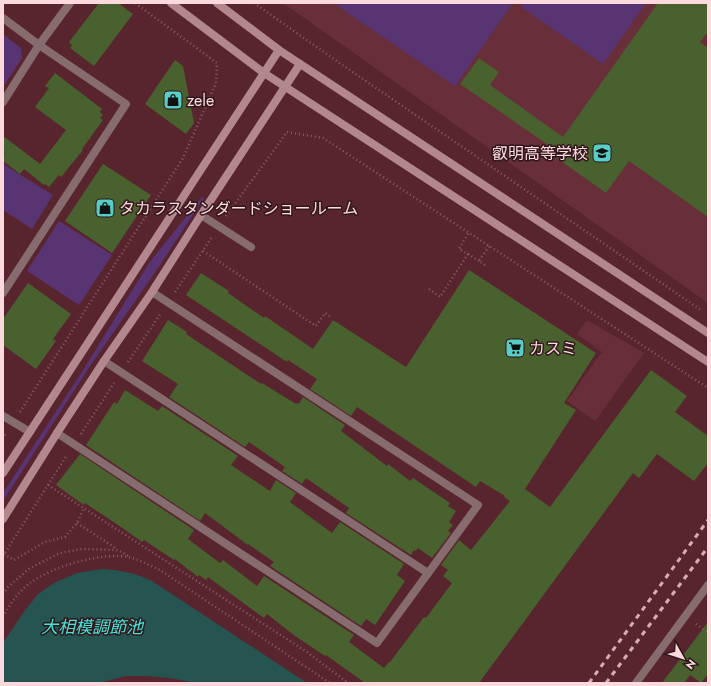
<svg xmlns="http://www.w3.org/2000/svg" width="711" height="686" font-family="Jost,'Noto Sans JP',sans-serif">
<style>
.built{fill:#682e39}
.green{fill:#593473}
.water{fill:#255451}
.building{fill:#49602f}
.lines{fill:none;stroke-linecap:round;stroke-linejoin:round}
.path{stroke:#8a5d65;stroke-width:2.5;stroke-dasharray:1 3;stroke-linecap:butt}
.lane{stroke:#866b6f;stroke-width:8}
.street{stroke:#866b6f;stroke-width:8}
.secondary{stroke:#b2878d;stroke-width:8}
.rail{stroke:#d4aeb3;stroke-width:3;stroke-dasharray:5 5;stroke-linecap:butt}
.labels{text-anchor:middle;stroke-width:3;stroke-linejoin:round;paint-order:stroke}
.poi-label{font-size:16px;fill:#fbd9dd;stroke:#2f171b;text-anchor:start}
.water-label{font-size:17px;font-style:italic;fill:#46e3da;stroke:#2f171b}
</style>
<rect width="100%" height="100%" fill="#58252f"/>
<g class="built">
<polygon points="283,3 708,3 708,303"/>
<polygon points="587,320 644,353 595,421 567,401 602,352 577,334"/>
</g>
<g class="green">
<polygon points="333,3 513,3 455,86"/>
<polygon points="524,3 646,3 603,64 521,7"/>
<polygon points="3,34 21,48 22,58 3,87"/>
<polygon points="3,164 53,195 32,229 3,210"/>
<polygon points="202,197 204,198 158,268 88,369 3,501 3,493 85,367 149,263"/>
<polygon points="59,221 112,255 79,305 27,271"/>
</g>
<path class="water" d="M 102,569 C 121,570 136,573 152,581 L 307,683 L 197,683 L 169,678 L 146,676 L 126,676 L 99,683 L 3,683 L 3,643 L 23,613 L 38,594 L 54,583 L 77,573 Z"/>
<g class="building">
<polygon points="99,3 118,3 133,14 94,66 70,48 72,45 69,42"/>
<polygon points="658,3 708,3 708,32 700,42 708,48 708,217 629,161 606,193 551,154 554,149 460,84 479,58 499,72 490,85 563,137"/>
<polygon points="175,60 183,66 194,123 186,134 145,104"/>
<polygon points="55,73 102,109 100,112 103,115 100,118 103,120 82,149 83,150 61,177 59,175 49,187 45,184 44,185 24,169 20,174 3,161 3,156 5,154 3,152 3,136 40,164 66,130 35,107 49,88 45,86"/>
<polygon points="103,164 151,195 112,253 65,221"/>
<polygon points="469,270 596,353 564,403 576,410 525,489 550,507 651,370 687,396 675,412 708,436 708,463 694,481 657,454 639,478 633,473 479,683 365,683 326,655 325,656 295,636 267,614 264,618 208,577 206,580 199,575 198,577 175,559 174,560 144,540 142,542 121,527 85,503 84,505 56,485 80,454 194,530 188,539 220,563 223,560 257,586 264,576 354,635 349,642 384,668 389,662 390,662 424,617 426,618 452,583 443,576 448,570 441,565 459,540 471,550 510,501 504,497 505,496 480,481 476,487 357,407 351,416 310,389 317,379 288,360 287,362 186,295 201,273 229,291 228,293 264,318 265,316 313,349 333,320 406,367"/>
<polygon points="28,283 71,314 53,339 56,341 36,369 3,345 3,319"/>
<polygon points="168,320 187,332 186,334 261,384 262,383 296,404 297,403 299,404 303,397 345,425 341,431 387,466 388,464 410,481 413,478 450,503 448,506 456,511 449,522 453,525 448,531 451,533 432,558 418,548 416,551 414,550 411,555 346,513 349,508 306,478 302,484 282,471 285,467 249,442 245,447 169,397 178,384 142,361"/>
<polygon points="125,390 158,411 162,406 238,456 231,465 270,491 276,480 296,493 290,502 332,533 340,522 404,564 397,575 405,581 375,625 366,619 361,626 270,566 274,562 248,544 248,545 205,513 200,521 86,445 114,402 117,404"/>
<polygon points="708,622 708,674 701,683 690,675 684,683 662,683"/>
</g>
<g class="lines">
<g class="path">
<polyline points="254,3 341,64 701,310"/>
<polyline points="226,216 287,132 323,138 708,388"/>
<polyline points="203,251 316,326 325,313 331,317"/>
<polyline points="468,254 479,261"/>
<polyline points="485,265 479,261 489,246"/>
<polyline points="429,289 440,297 468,254 459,249 469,232"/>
<polyline points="175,292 212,237"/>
<polyline points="128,362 161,313"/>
<polyline points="20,412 183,158 216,83 217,63 135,3"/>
<polyline points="81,434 114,383"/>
<polyline points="3,439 6,433"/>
<polyline points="48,485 307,652 348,683"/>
<polyline points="77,523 117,549"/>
<polyline points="4,554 14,560 45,542 65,537 77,523 84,508"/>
<polyline points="3,556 67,455"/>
<polyline points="3,594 8,587 30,568 60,553 82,549 118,550 130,557"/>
<path d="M 3,617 C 10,604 18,592 30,583 C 51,567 106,550 132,558 C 142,561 151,566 160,570 L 330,683"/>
<polyline points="696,624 708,633"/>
</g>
<polyline class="lane" points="201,215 251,247"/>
<g class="street">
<polyline points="3,18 39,45 126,104 3,293"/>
<polyline points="3,102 39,45 70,3"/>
<polyline points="104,361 428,573"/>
<polyline points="3,416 30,432"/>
<polyline points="57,433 377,643 478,505 152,292"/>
<polyline points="636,683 708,585"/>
</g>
<g class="secondary">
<polyline points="171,3 264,73 708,362"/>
<polyline points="217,3 279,50 708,333"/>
<polyline points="3,473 279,50"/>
<polyline points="3,519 57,433 104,361 152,292 201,215 300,64"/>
</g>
<g class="rail">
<polyline points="589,683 708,520"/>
<polyline points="606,683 708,547"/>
</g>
</g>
<defs>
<symbol id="shop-square" viewBox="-11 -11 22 22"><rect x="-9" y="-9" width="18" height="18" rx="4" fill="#55cec6" stroke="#2f171b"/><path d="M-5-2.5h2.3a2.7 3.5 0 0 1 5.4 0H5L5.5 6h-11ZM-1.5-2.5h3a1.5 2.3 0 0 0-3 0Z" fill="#111"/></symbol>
<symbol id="school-square" viewBox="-11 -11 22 22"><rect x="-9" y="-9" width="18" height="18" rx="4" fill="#55cec6" stroke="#2f171b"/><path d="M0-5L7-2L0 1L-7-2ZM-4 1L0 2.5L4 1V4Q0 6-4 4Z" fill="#111"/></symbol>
<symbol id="supermarket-square" viewBox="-11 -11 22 22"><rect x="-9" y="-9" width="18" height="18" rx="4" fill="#55cec6" stroke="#2f171b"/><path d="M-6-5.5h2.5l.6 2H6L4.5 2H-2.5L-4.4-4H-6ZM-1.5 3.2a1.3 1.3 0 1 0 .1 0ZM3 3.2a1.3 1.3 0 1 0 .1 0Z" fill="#111"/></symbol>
</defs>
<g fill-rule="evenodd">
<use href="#shop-square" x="162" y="89" width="22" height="22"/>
<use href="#school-square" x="591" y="142" width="22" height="22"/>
<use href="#shop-square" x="94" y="197" width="22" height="22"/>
<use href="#supermarket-square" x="504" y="337" width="22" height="22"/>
</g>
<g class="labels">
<g class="poi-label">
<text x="187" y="106">zele</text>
<text x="588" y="159" text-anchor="end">叡明高等学校</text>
<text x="119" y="214">タカラスタンダードショールーム</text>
<text x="529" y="354">カスミ</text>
</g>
<g class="water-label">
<text x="92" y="633">大相模調節池</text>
</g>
</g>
<rect width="711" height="686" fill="none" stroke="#fbd9dd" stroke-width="8"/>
<g transform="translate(683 658) rotate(129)" stroke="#2f171b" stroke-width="3" paint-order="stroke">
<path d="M0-3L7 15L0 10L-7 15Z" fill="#fbd9dd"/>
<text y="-6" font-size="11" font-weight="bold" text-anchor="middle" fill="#fbd9dd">N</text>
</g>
</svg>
